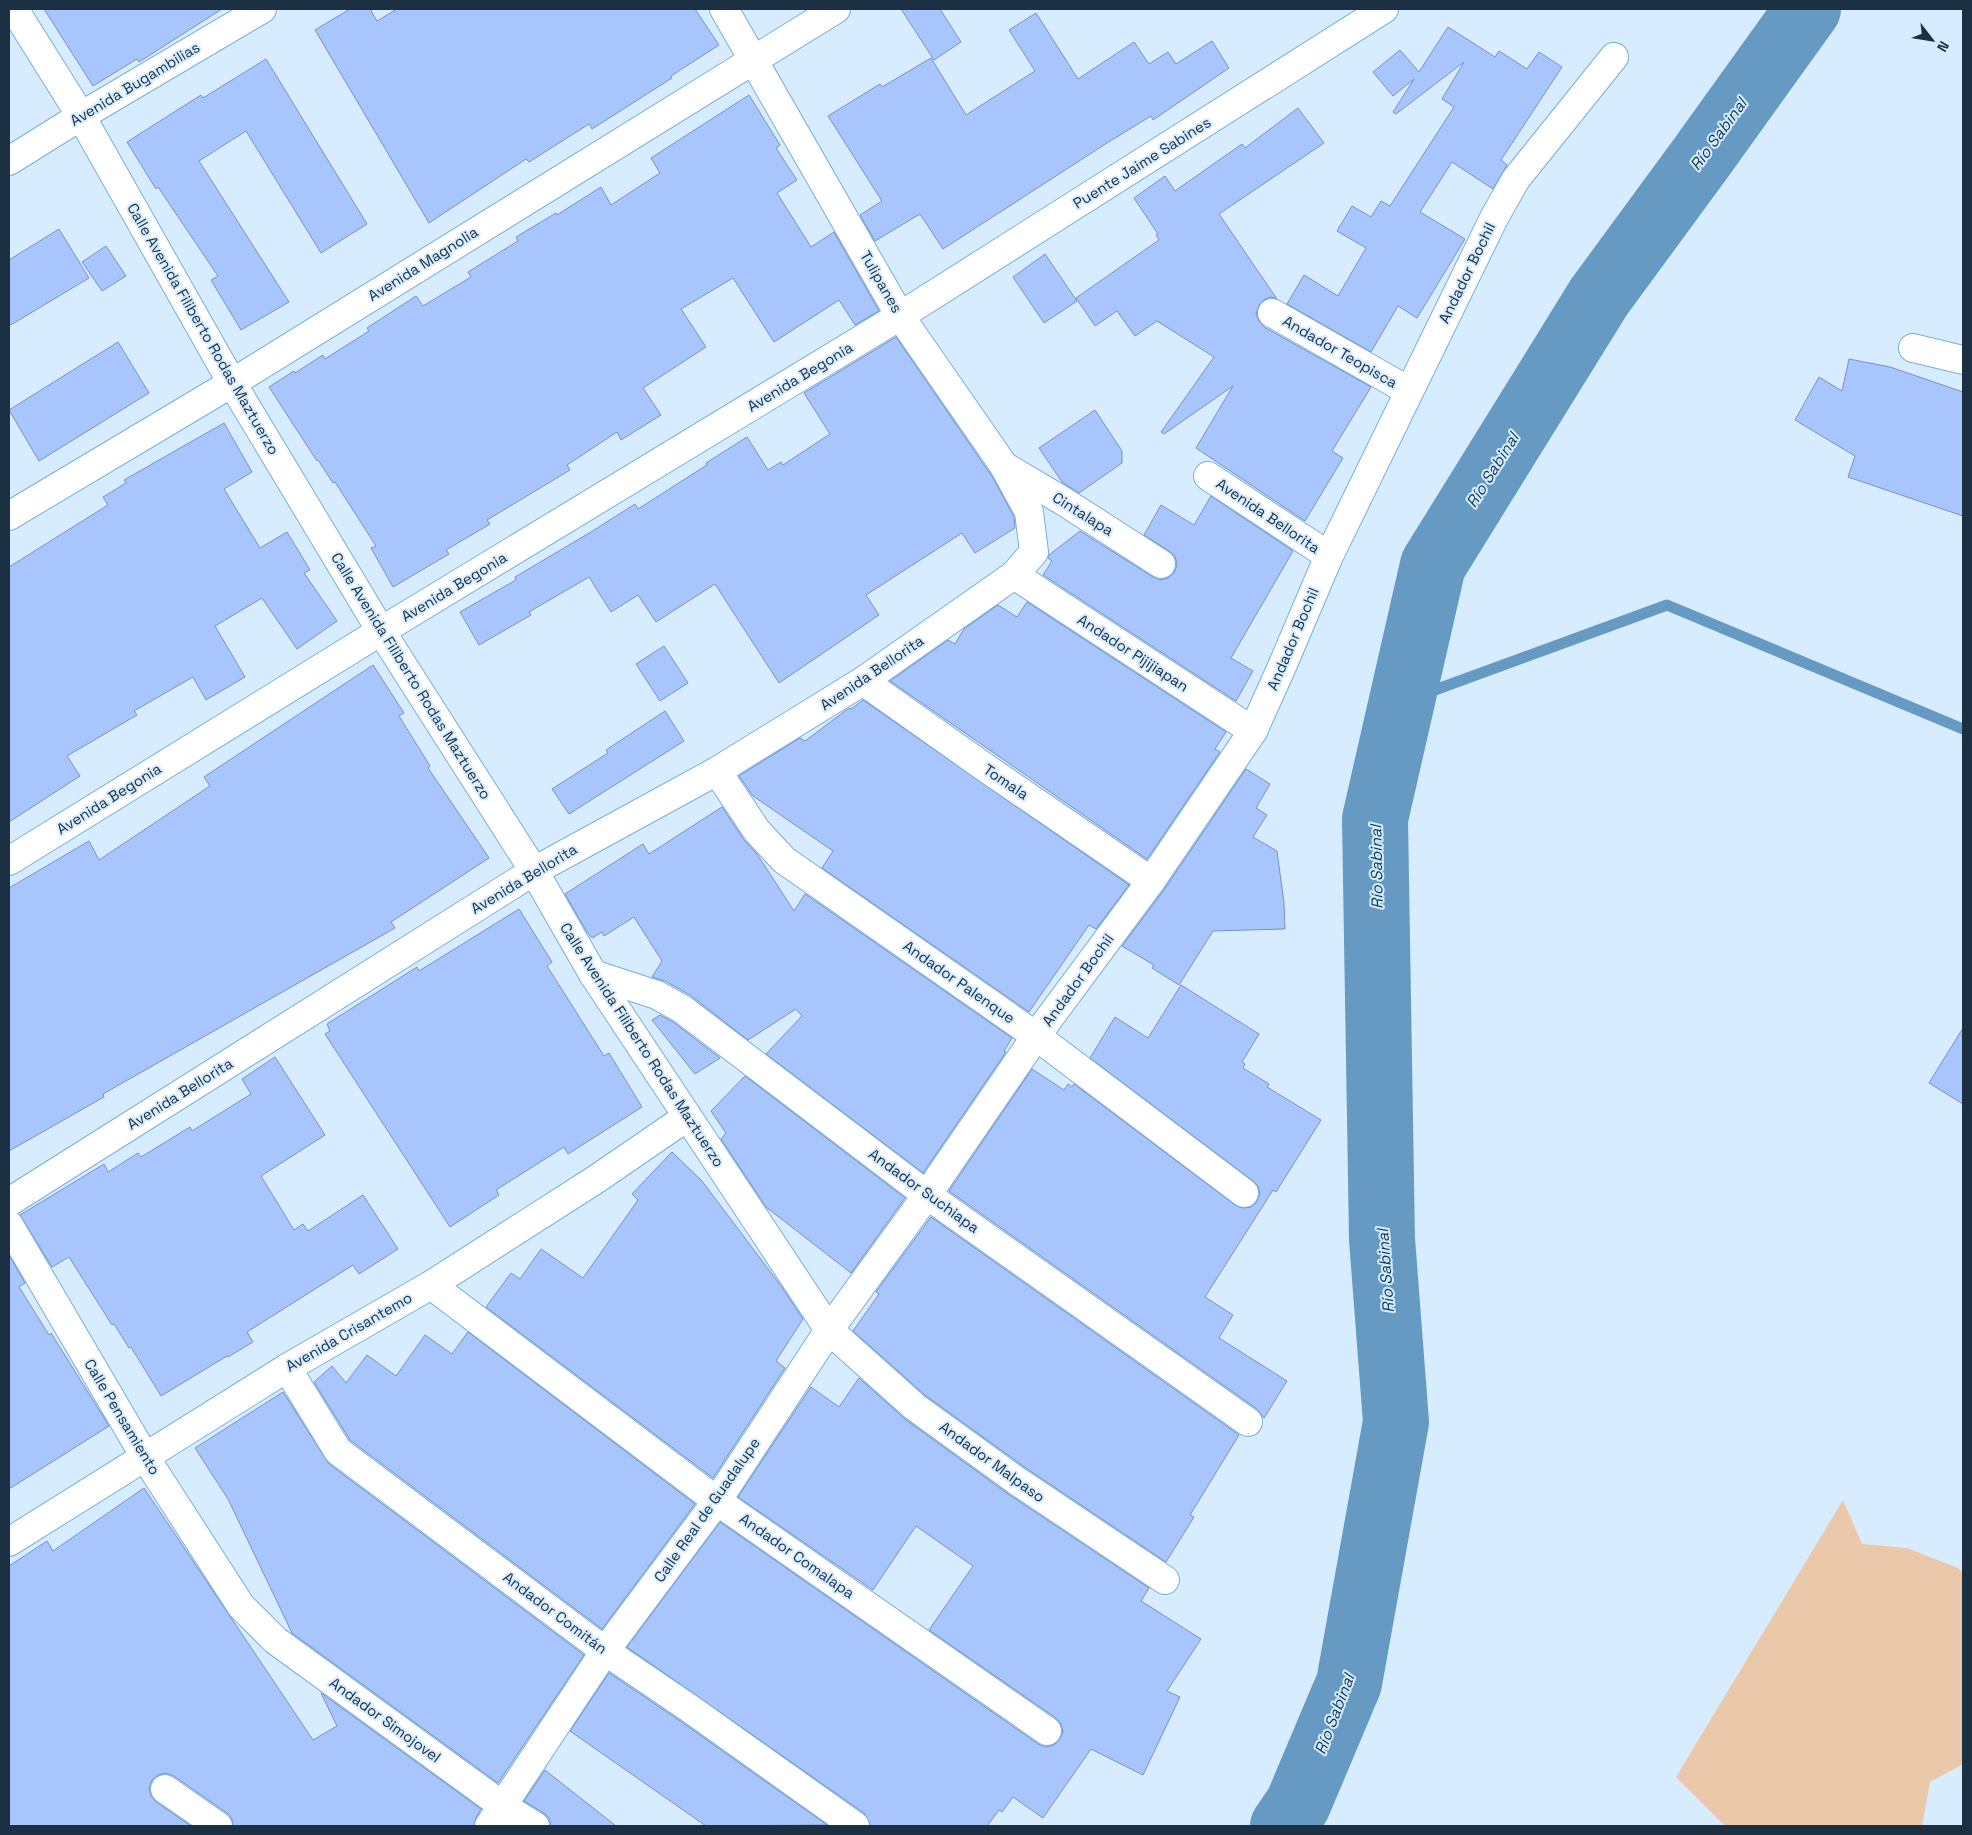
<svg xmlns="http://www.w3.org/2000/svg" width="1972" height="1835" font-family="'Space Grotesk',sans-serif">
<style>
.green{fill:#eac8a9}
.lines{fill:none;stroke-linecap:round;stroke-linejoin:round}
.stream{stroke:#679ac3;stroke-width:11}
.river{stroke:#679ac3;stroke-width:66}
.building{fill:#a9c5fd;stroke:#7791c6}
.street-casing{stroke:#79aeda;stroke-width:30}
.secondary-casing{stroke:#79aeda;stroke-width:30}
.street{stroke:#fff;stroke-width:28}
.secondary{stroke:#fff;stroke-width:28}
.labels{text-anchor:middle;stroke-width:4;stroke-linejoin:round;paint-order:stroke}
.street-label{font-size:15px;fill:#1b3143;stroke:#d7ecff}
.water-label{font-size:16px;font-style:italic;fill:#103855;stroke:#d7ecff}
</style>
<rect width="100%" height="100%" fill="#d7ecff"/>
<polygon class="green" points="1843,1500 1862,1544 1907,1548 1958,1568 1963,1573 1963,1764 1930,1782 1922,1826 1725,1826 1676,1777"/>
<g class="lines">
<polyline class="stream" points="1402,702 1667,605 1963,729"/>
<polyline class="river" points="1283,1826 1298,1804 1349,1683 1396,1422 1382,1239 1375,819 1433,565 1599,297 1701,158 1808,9"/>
</g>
<g class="building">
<polygon points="44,9 222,9 139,62 137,59 93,86"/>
<polygon points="350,9 370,9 377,21 397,9 695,9 719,45 671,76 672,78 592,129 589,124 529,162 526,159 429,223 315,30"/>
<polygon points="901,9 940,9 961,42 934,60"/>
<polygon points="1036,13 1078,79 1134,42 1149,64 1168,52 1176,64 1212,41 1229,68 1153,120 1151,116 1107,143 943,249 920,214 875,241 860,215 882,201 828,116 880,84 882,87 931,58 966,115 1035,71 1009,30"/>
<polygon points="1448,27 1495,57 1499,51 1527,69 1539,52 1562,67 1501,160 1507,165 1493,189 1452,162 1420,212 1465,239 1417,318 1398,306 1371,352 1287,304 1304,275 1338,296 1366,248 1337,231 1352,206 1371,217 1381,201 1390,206 1454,107 1442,99 1464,62 1396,114 1393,112 1414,79 1393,96 1373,72 1400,50 1419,72"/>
<polygon points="266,59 367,224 321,253 246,131 199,161 289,302 241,330 211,280 218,276 158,187 156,189 127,142 201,95 203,98"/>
<polygon points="749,95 780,145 776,148 797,180 777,193 811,247 834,232 879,311 855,325 839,300 774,342 733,278 681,309 706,347 643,388 661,415 621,440 617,432 567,465 570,470 487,520 490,524 446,550 449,554 393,587 371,548 376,546 335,482 333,483 318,460 317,461 269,387 294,371 295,373 323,355 325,359 369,331 367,328 416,296 423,306 471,277 468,272 518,241 516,237 556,213 557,215 601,187 611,205 660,173 651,158"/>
<polygon points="1298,108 1324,143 1219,214 1277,299 1271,297 1265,299 1259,305 1256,314 1259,321 1264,327 1371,387 1332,451 1343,458 1305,521 1196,448 1233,386 1164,434 1161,432 1214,357 1157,321 1135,336 1117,311 1095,326 1076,298 1159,240 1156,235 1158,234 1134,198 1165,176 1175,191 1242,144 1245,148"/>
<polygon points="59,229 89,278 9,326 9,260"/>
<polygon points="106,246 126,276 102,291 82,262"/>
<polygon points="1045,254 1077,301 1044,323 1013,277"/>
<polygon points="896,337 993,478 1014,517 1015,528 975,553 962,533 866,595 879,615 779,683 715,584 656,622 638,595 611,612 589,577 529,612 531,615 479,645 460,612 516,580 515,577 591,532 635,504 638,509 707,465 706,463 747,437 768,470 781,462 783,465 830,434 804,393"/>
<polygon points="118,342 149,393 39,461 9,410"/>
<polygon points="1849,359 1890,367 1963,392 1963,516 1848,477 1855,456 1795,420 1819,377 1842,391"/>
<polygon points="1095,410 1122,451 1122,463 1079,493 1062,482 1039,448"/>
<polygon points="224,423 252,472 224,489 260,548 287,532 310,570 304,573 337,621 297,649 262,598 215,626 245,677 206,700 193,677 134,711 137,715 67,756 80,776 9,822 9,567 108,505 103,497 126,483 124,480"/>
<polygon points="1211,496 1293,551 1231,658 1253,671 1236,701 1043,575 1052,561 1048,558 1049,555 1080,531 1153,577 1160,580 1168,578 1174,573 1177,565 1175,556 1169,551 1144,535 1161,505 1194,525"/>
<polygon points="1027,602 1226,732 1215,749 1220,752 1147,859 890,681 948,640 955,644 964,629 998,605 1017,617"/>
<polygon points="664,646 688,683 660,701 636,664"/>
<polygon points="373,665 404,713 399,716 430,766 428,768 489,858 391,922 395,928 103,1094 104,1097 9,1151 9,888 89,841 99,860 210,786 204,777"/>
<polygon points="863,700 1129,885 1096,929 1089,925 1029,1012 822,868 833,851 753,796 739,776 800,738 805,741 845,711 850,708 851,709"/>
<polygon points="665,711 684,741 569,814 552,789 608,753 606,750"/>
<polygon points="1246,769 1270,784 1256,808 1267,815 1253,837 1277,851 1284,903 1285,929 1213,931 1179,985 1152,968 1154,965 1122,946 1164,890"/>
<polygon points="722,807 744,840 757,854 794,911 805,894 1012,1038 1004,1051 1006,1052 923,1173 766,1054 802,1016 796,1009 748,1040 690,995 665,981 652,977 662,961 634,917 604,936 602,932 592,938 587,932 565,894 643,844 649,854"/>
<polygon points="519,909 552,962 547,966 604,1056 609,1053 642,1107 568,1154 564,1147 496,1190 499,1195 450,1227 325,1034 330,1031 327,1024 417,967 419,971"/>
<polygon points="1181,985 1259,1034 1242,1062 1245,1064 1243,1068 1269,1084 1267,1087 1321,1120 1276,1192 1273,1190 1205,1297 1233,1315 1219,1338 1287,1381 1264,1418 1257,1409 949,1191 1032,1069 1064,1090 1068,1084 1072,1087 1074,1084 1235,1205 1243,1208 1251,1207 1256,1203 1260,1194 1258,1186 1253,1181 1090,1058 1115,1017 1148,1038"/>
<polygon points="660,1015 673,1022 720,1058 695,1074 652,1020"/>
<polygon points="1963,1028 1963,1104 1929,1083"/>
<polygon points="275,1057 325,1135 261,1176 294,1230 303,1224 308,1231 363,1195 398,1249 359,1274 353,1265 247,1332 253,1342 228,1357 227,1356 161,1396 131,1347 129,1348 114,1324 112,1325 69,1257 52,1267 20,1215 104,1164 108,1172 138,1153 141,1157 190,1127 192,1131 251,1094 242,1079"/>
<polygon points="745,1076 905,1198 851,1273 766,1207 721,1139 726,1133 711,1111"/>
<polygon points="672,1152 702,1181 781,1286 803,1319 776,1361 785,1368 713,1478 486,1307 511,1273 520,1279 541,1249 583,1278 638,1200 632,1194"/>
<polygon points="931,1217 1239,1435 1190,1515 1194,1517 1166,1562 1026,1468 925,1395 853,1331 879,1294 876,1292"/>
<polygon points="9,1255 25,1283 19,1287 49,1335 51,1333 109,1426 9,1489"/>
<polygon points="468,1332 695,1504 602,1629 350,1440 314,1382 332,1366 346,1383 367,1355 396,1376 425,1335 452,1354"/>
<polygon points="859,1378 906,1420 1008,1494 1149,1588 1141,1601 1201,1639 1167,1691 1180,1697 1143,1775 1091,1749 1043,1818 1013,1797 1002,1812 999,1810 987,1826 871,1826 864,1813 627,1647 720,1522 1038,1744 1046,1747 1054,1745 1059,1740 1063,1732 1061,1724 1056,1718 929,1630 973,1566 916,1526 873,1590 738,1497 811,1387 839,1407"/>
<polygon points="283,1392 329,1464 584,1655 498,1783 292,1633 228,1499 195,1448"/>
<polygon points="144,1488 313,1740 337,1726 321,1693 481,1809 476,1818 474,1826 233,1826 232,1819 227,1813 174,1776 166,1773 158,1775 152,1780 149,1788 151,1796 156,1802 191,1826 9,1826 9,1566 47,1541 53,1551"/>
<polygon points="609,1673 680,1721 827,1825 706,1826 570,1731"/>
<polygon points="545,1770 616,1826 551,1826 549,1818 544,1813 524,1801"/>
</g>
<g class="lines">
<defs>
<g id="street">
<polyline points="9,161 81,116 262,9"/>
<polyline points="1272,313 1409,391"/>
<polyline points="1913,348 1963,360"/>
<polyline points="1004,466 1063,501 1161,564"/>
<polyline points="1208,476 1329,556"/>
<polyline points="1014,575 1253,731"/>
<polyline points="381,631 534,871 593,974 829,1330 915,1407 1017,1481 1165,1580"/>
<polyline points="863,681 983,766 1151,881"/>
<polyline points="717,771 757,831 784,860 1036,1036 1244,1193"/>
<polyline points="593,974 657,995 682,1009 927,1195 1248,1422"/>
<polyline points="9,1202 534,871 717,771 863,681 1014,575 1034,552 1029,512 1004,466 900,316 724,9"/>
<polyline points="9,1225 145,1457 241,1606 275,1640 503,1806 535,1826"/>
<polyline points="431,1285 717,1501 1047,1731"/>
<polyline points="287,1368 338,1451 605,1651 689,1708 855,1826"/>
<polyline points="9,1542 287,1368 431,1285 595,1180 687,1117"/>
<polyline points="165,1789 218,1826"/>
<polyline points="489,1826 605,1651 717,1501 829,1330 927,1195 1036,1036 1151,881 1253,731 1280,671 1329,556 1494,218 1516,179 1614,57"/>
</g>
<g id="secondary">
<polyline points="14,9 81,116 232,383 381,631"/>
<polyline points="9,516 232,383 836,9"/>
<polyline points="9,861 381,631 900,316 1384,9"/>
</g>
</defs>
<use href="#street" class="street-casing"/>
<use href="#secondary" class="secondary-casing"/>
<use href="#street" class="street"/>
<use href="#secondary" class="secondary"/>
</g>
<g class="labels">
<g class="street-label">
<text transform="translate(135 84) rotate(-31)" y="5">Avenida Bugambilias</text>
<text transform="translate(1142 163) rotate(-32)" y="5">Puente Jaime Sabines</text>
<text transform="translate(423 264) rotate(-32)" y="5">Avenida Magnolia</text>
<text transform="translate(1467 273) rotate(-64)" y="5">Andador Bochil</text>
<text transform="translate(881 282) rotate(60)" y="5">Tulipanes</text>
<text transform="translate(203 329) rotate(60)" y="5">Calle Avenida Filiberto Rodas Maztuerzo</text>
<text transform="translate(1340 352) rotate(30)" y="5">Andador Teopisca</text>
<text transform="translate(800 377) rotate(-31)" y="5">Avenida Begonia</text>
<text transform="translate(1083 514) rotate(32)" y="5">Cintalapa</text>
<text transform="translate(1268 516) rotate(34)" y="5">Avenida Bellorita</text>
<text transform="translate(454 587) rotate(-31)" y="5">Avenida Begonia</text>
<text transform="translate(1293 639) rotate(-67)" y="5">Andador Bochil</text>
<text transform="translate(1133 653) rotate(33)" y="5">Andador Pijijiapan</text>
<text transform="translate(872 673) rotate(-34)" y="5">Avenida Bellorita</text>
<text transform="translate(411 676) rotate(58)" y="5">Calle Avenida Filiberto Rodas Maztuerzo</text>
<text transform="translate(1006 782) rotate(34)" y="5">Tomala</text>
<text transform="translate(109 799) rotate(-32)" y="5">Avenida Begonia</text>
<text transform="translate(524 879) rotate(-31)" y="5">Avenida Bellorita</text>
<text transform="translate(1078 980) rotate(-54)" y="5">Andador Bochil</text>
<text transform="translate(959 982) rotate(35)" y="5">Andador Palenque</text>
<text transform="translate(642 1045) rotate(57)" y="5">Calle Avenida Filiberto Rodas Maztuerzo</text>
<text transform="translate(180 1094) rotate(-32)" y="5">Avenida Bellorita</text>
<text transform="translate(924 1191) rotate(36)" y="5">Andador Suchiapa</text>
<text transform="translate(349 1332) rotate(-30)" y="5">Avenida Crisantemo</text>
<text transform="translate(122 1417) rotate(59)" y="5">Calle Pensamiento</text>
<text transform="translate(992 1462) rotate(36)" y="5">Andador Malpaso</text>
<text transform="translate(707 1510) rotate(-55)" y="5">Calle Real de Guadalupe</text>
<text transform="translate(797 1556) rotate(35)" y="5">Andador Comalapa</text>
<text transform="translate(555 1613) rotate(37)" y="5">Andador Comitán</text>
<text transform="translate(385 1720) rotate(36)" y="5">Andador Simojovel</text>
</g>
<g class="water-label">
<text transform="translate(1718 134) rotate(-54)" y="6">Río Sabinal</text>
<text transform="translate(1492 470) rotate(-58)" y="6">Río Sabinal</text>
<text transform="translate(1376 867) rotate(-91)" y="6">Río Sabinal</text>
<text transform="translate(1385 1271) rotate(-94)" y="6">Río Sabinal</text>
<text transform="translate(1334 1714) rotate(-69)" y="6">Río Sabinal</text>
</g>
</g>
<rect width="1972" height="1835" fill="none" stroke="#1b3143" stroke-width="20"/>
<g transform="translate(1932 40) rotate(121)" stroke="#d7ecff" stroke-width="4" paint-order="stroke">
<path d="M0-4L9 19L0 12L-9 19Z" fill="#1b3143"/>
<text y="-8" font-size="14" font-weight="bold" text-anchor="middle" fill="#1b3143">N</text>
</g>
</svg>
